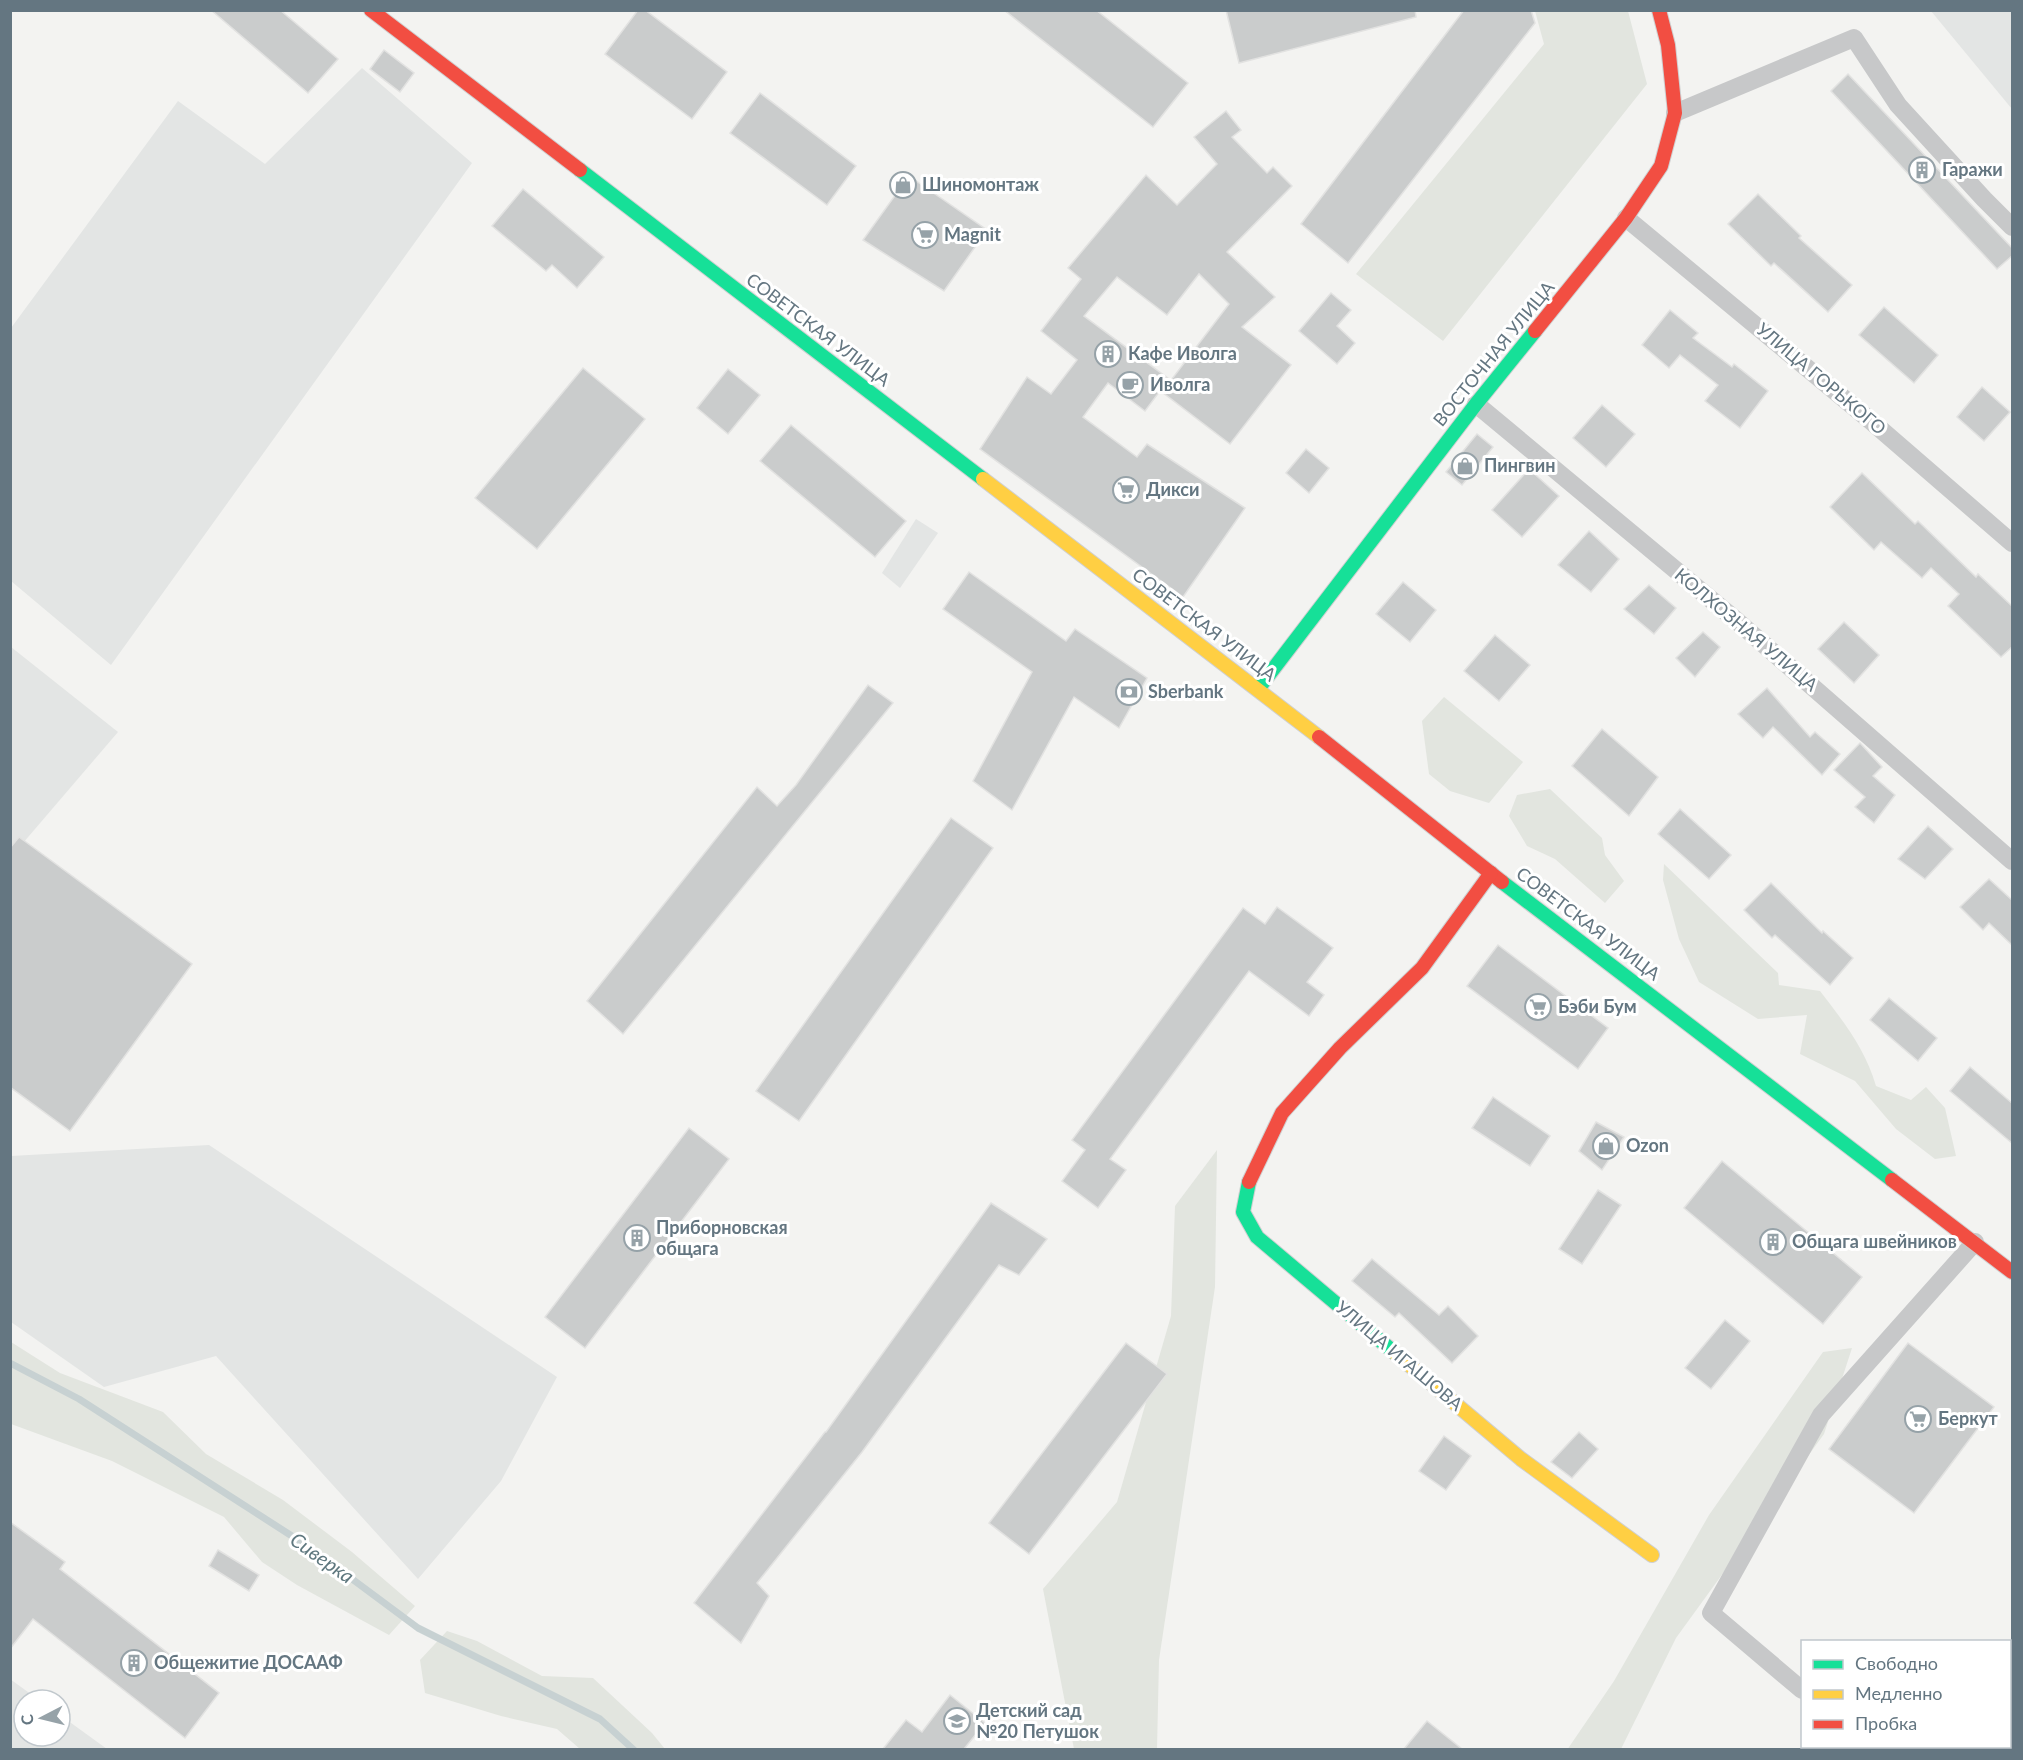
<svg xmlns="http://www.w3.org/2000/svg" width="2023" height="1760" font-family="Lato,sans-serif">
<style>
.built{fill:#e3e5e4}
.green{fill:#e2e5df}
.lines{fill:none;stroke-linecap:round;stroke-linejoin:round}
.stream{stroke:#c7d1d2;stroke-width:7}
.building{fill:#cacccc;stroke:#e2e2e1;stroke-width:1.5}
.fast-casing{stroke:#cfd0d1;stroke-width:16}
.slow-casing{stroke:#cfd0d1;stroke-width:16}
.jam-casing{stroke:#cfd0d1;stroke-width:16}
.street{stroke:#c7c8c9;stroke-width:18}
.fast{stroke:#16e098;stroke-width:14}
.slow{stroke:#ffcf43;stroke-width:14}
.jam{stroke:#f24e42;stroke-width:14}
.labels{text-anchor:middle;stroke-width:6;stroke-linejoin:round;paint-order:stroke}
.poi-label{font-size:18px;font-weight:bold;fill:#647681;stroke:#fff;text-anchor:start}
.street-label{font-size:18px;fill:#647681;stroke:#fff}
.water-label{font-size:20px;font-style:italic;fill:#5f787f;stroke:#fff}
</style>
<rect width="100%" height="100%" fill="#f3f3f1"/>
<g class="built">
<polygon points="1931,11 2012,11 2012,109"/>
<polygon points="362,68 472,163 111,665 11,581 11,328 178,101 265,164"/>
<polygon points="916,519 938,533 900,588 882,573"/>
<polygon points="11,647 118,732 11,857"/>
<polygon points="209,1145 557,1377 501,1481 418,1579 216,1356 104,1387 11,1322 11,1156"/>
<polygon points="10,1679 39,1700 24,1700 24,1736 60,1736 60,1715 107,1749 11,1749"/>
</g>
<g class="green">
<polygon points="1535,11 1628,11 1647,84 1443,341 1356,274 1544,44"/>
<polygon points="1444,697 1523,762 1489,803 1450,791 1429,774 1422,721"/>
<polygon points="1550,789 1602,838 1605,855 1624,881 1605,903 1555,859 1527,846 1509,816 1517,795"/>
<path d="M 1664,864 L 1778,973 L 1779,985 L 1820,991 C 1843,1021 1865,1048 1876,1086 L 1911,1100 L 1926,1087 L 1945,1108 L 1956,1156 L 1935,1159 L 1896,1129 L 1855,1081 L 1800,1054 L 1807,1015 L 1758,1019 L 1699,982 L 1679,939 L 1663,880 Z"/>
<polygon points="1217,1150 1215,1287 1159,1660 1157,1749 1074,1749 1043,1589 1117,1502 1171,1316 1175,1206"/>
<polygon points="11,1342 60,1373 163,1412 206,1454 283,1500 352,1552 415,1606 389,1635 297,1585 262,1562 224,1517 112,1461 11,1424"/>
<polygon points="1852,1348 1824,1434 1676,1638 1621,1749 1567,1750 1614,1681 1709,1515 1823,1352"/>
<polygon points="447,1631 477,1641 542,1676 593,1678 652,1733 665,1749 580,1749 557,1729 501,1716 425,1693 420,1660"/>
</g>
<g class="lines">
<polyline class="stream" points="10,1363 79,1399 309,1547 418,1628 600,1719 634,1750"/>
</g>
<g class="building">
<polygon points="211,10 280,10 338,59 308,93"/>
<polygon points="638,10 645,10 727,72 692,119 605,54"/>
<polygon points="1004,10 1096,10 1188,83 1153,127"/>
<polygon points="1226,10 1415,10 1416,17 1239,63"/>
<polygon points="1464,10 1531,10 1535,23 1348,263 1301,224"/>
<polygon points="384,50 414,73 400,92 370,69"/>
<polygon points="1848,74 2013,249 2013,255 1997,269 1831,91"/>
<polygon points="760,93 856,166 827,205 730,133"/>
<polygon points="1226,111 1241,130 1232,137 1267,173 1273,167 1292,186 1227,252 1275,297 1242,327 1291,365 1230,444 1162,392 1229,304 1199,274 1167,315 1117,277 1084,316 1169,379 1145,411 1108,383 1083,417 1137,457 1147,444 1245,508 1183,597 980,449 1027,377 1051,394 1077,360 1041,331 1081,279 1068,268 1146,175 1177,205 1217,164 1194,137"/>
<polygon points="909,176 987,230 944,291 863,240"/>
<polygon points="523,189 604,257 577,288 552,265 546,271 492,226"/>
<polygon points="1758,194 1801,236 1799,238 1852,285 1828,312 1774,263 1771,266 1728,224"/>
<polygon points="1331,293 1351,310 1337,326 1355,343 1337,364 1299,331"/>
<polygon points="1884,307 1938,355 1914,383 1859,335"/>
<polygon points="1670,310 1698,333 1693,338 1732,367 1734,364 1768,391 1740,428 1705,401 1718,385 1680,355 1669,368 1642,345"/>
<polygon points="583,368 645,419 537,549 475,498"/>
<polygon points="728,369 760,395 728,434 697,408"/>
<polygon points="1982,387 2010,412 1984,441 1957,417"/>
<polygon points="1602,405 1635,434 1606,467 1573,438"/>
<polygon points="791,425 906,521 875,557 760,461"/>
<polygon points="1477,434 1493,447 1462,485 1446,472"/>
<polygon points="1306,449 1329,468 1309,493 1286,473"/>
<polygon points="1529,469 1559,496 1522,537 1492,510"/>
<polygon points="1862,473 1915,524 1918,521 1976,577 1978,574 2013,607 2013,646 2001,657 1948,606 1959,594 1931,568 1922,578 1881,542 1874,550 1830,507"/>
<polygon points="1589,531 1619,559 1591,592 1558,565"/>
<polygon points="969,572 1066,641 1075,629 1147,678 1119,728 1074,697 1012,810 973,781 1032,672 943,609"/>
<polygon points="1403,582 1436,610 1410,642 1376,614"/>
<polygon points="1649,585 1676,608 1654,634 1624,609"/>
<polygon points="1844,622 1879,655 1854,683 1818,649"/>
<polygon points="1703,632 1720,647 1695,677 1676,658"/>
<polygon points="1495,635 1530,665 1499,701 1464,671"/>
<polygon points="868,685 893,703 623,1034 587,1001 757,787 777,806 796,785"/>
<polygon points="1767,688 1810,737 1815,732 1840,754 1822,775 1773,727 1763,738 1738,714"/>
<polygon points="1602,729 1658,777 1629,816 1572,766"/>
<polygon points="1860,743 1882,767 1873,776 1895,795 1874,823 1855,807 1865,797 1834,770"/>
<polygon points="1680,809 1731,855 1709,879 1658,834"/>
<polygon points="951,818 993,848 799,1121 756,1091"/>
<polygon points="1928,826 1953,849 1925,879 1898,859"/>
<polygon points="19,837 192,964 70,1131 10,1087 10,848"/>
<polygon points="1989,879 2013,901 2013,946 1989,923 1983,930 1960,907"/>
<polygon points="1771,883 1822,933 1823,931 1853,958 1830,985 1775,935 1772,938 1744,910"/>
<polygon points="1277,907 1333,948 1307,982 1324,995 1309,1016 1249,971 1110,1159 1126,1170 1098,1208 1062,1181 1085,1150 1072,1140 1243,908 1265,924"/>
<polygon points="1498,945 1608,1028 1578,1069 1467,986"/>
<polygon points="1889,998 1937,1038 1918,1061 1870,1020"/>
<polygon points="1970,1067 2013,1104 2013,1144 1950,1091"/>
<polygon points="1493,1097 1550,1136 1530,1166 1472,1128"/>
<polygon points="1596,1122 1624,1137 1602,1170 1579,1151"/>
<polygon points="689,1128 729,1159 585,1348 545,1317"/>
<polygon points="1722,1161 1862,1277 1823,1324 1684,1208"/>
<polygon points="1598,1190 1621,1205 1582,1264 1559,1249"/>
<polygon points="991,1203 1047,1239 1019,1275 999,1265 862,1452 757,1583 769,1596 741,1643 694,1603 825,1432 826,1432"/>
<polygon points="1372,1259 1439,1315 1448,1306 1478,1336 1452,1363 1399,1313 1395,1317 1352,1281"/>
<polygon points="1725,1320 1750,1341 1711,1389 1685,1368"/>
<polygon points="1126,1343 1167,1374 1029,1554 989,1523"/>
<polygon points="1908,1343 1994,1407 1914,1513 1829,1449"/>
<polygon points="1579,1432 1598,1449 1572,1478 1551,1462"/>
<polygon points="1444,1436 1471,1456 1446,1490 1419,1471"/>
<polygon points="10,1522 65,1562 60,1569 219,1693 185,1738 33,1619 10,1649"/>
<polygon points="218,1550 259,1575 249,1591 209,1566"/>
<polygon points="950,1695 985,1723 964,1749 883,1749 906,1720 922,1732"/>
<polygon points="1427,1721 1462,1749 1404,1749"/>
</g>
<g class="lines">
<defs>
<g id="fast">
<polyline points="580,170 983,479"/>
<polyline points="1258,689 1476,404 1535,331"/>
<polyline points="1502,882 1892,1180"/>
<polyline points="1249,1182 1243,1212 1257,1237 1395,1353"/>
</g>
<g id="slow">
<polyline points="983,479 1319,737"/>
<polyline points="1395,1353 1521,1459 1652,1555"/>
</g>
<g id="jam">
<polyline points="371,10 580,170"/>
<polyline points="1535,331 1626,218 1661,166 1675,113 1668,45 1659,10"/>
<polyline points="1319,737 1502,882"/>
<polyline points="1892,1180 2012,1272"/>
<polyline points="1249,1182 1282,1113 1340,1048 1422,968 1491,873"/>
</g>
</defs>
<use href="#fast" class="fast-casing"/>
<use href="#slow" class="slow-casing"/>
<use href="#jam" class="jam-casing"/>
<g class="street">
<polyline points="1675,113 1854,38 1898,105 1984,199 2012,227"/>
<polyline points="1626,218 1871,421 2012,543"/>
<polyline points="1476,404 1737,621 2012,861"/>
<polyline points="1802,1690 1711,1613 1821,1415 1975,1242"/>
<polyline points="1870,1746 1874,1750"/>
</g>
<use href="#fast" class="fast"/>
<use href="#slow" class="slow"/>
<use href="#jam" class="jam"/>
</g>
<defs>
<symbol id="building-ring" viewBox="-11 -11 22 22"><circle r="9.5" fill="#fff" stroke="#96a2a8" stroke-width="1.5"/><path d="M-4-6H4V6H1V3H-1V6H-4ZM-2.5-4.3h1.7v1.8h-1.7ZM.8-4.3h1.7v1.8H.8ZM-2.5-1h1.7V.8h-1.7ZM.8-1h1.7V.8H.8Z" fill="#96a2a8"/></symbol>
<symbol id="shop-ring" viewBox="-11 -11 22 22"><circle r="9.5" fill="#fff" stroke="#96a2a8" stroke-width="1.5"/><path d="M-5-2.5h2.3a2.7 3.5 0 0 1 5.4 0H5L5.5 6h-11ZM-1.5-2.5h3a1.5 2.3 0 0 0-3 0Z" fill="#96a2a8"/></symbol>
<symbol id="supermarket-ring" viewBox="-11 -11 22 22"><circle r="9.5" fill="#fff" stroke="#96a2a8" stroke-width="1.5"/><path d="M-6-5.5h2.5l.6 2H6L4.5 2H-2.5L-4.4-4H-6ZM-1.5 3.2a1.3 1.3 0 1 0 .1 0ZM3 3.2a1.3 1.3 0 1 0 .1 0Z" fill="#96a2a8"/></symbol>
<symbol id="cafe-ring" viewBox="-11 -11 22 22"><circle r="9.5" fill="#fff" stroke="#96a2a8" stroke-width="1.5"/><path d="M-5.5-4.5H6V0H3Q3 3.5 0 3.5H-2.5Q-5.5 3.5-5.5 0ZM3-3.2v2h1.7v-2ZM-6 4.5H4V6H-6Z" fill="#96a2a8"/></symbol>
<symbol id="bank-ring" viewBox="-11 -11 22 22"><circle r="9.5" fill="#fff" stroke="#96a2a8" stroke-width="1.5"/><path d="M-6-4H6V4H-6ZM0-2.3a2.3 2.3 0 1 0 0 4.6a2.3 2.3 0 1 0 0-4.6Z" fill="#96a2a8"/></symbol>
<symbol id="school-ring" viewBox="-11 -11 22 22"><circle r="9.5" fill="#fff" stroke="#96a2a8" stroke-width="1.5"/><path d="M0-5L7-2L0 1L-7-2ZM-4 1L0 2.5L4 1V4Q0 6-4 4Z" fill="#96a2a8"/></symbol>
</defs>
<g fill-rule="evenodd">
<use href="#building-ring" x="1907" y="155" width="30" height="30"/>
<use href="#shop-ring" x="888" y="170" width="30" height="30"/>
<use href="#supermarket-ring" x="910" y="220" width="30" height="30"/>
<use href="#building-ring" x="1093" y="339" width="30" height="30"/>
<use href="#cafe-ring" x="1115" y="370" width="30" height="30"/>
<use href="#shop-ring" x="1450" y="451" width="30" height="30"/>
<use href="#supermarket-ring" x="1111" y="475" width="30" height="30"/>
<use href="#bank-ring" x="1114" y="677" width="30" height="30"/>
<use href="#supermarket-ring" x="1523" y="992" width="30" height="30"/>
<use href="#shop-ring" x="1591" y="1131" width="30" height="30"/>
<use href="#building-ring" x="622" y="1223" width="30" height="30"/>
<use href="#building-ring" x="1758" y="1227" width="30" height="30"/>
<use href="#supermarket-ring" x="1903" y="1404" width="30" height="30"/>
<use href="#building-ring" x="119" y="1648" width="30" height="30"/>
<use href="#school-ring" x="942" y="1706" width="30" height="30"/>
</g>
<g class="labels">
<g class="poi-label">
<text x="1942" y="176">Гаражи</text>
<text x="922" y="191">Шиномонтаж</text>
<text x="944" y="241">Magnit</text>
<text x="1128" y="360">Кафе Иволга</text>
<text x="1150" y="391">Иволга</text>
<text x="1484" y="472">Пингвин</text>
<text x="1146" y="496">Дикси</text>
<text x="1148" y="698">Sberbank</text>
<text x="1558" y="1013">Бэби Бум</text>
<text x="1626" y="1152">Ozon</text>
<text x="656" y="1234">Приборновская<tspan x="656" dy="21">общага</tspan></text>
<text x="1792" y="1248">Общага швейников</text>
<text x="1938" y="1425">Беркут</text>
<text x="154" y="1669">Общежитие ДОСААФ</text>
<text x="976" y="1717">Детский сад<tspan x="976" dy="21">№20 Петушок</tspan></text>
</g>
<g class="street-label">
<text transform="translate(818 330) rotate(37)" y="6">СОВЕТСКАЯ УЛИЦА</text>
<text transform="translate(1494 354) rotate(-51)" y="6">ВОСТОЧНАЯ УЛИЦА</text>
<text transform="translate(1821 379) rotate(40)" y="6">УЛИЦА ГОРЬКОГО</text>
<text transform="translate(1204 625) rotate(37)" y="6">СОВЕТСКАЯ УЛИЦА</text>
<text transform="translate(1746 630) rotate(40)" y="6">КОЛХОЗНАЯ УЛИЦА</text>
<text transform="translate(1588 924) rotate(37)" y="6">СОВЕТСКАЯ УЛИЦА</text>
<text transform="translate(1399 1356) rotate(40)" y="6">УЛИЦА ИГАШОВА</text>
</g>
<g class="water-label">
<text transform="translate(322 1558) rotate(35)" y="7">Сиверка</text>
</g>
</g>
<rect width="2023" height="1760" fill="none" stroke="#647681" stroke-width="24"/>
<rect x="1801" y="1640" width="210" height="108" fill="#ffffff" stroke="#c1c8cd" stroke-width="1.5"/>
<rect x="1813" y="1660" width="30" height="9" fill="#16e098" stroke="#c1c8cd" stroke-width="1.5"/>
<text x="1855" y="1670" font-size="18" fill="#647681">Свободно</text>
<rect x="1813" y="1690" width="30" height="9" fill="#ffcf43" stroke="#c1c8cd" stroke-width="1.5"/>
<text x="1855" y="1700" font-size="18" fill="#647681">Медленно</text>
<rect x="1813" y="1720" width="30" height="9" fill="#f24e42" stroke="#c1c8cd" stroke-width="1.5"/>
<text x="1855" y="1730" font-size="18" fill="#647681">Пробка</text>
<g transform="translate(42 1718) rotate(263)"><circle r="28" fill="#ffffff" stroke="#c1c8cd" stroke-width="1.5"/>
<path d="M0-4.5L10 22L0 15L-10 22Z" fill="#96a2a8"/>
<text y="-9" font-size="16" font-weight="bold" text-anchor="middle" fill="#647681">С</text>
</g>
</svg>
